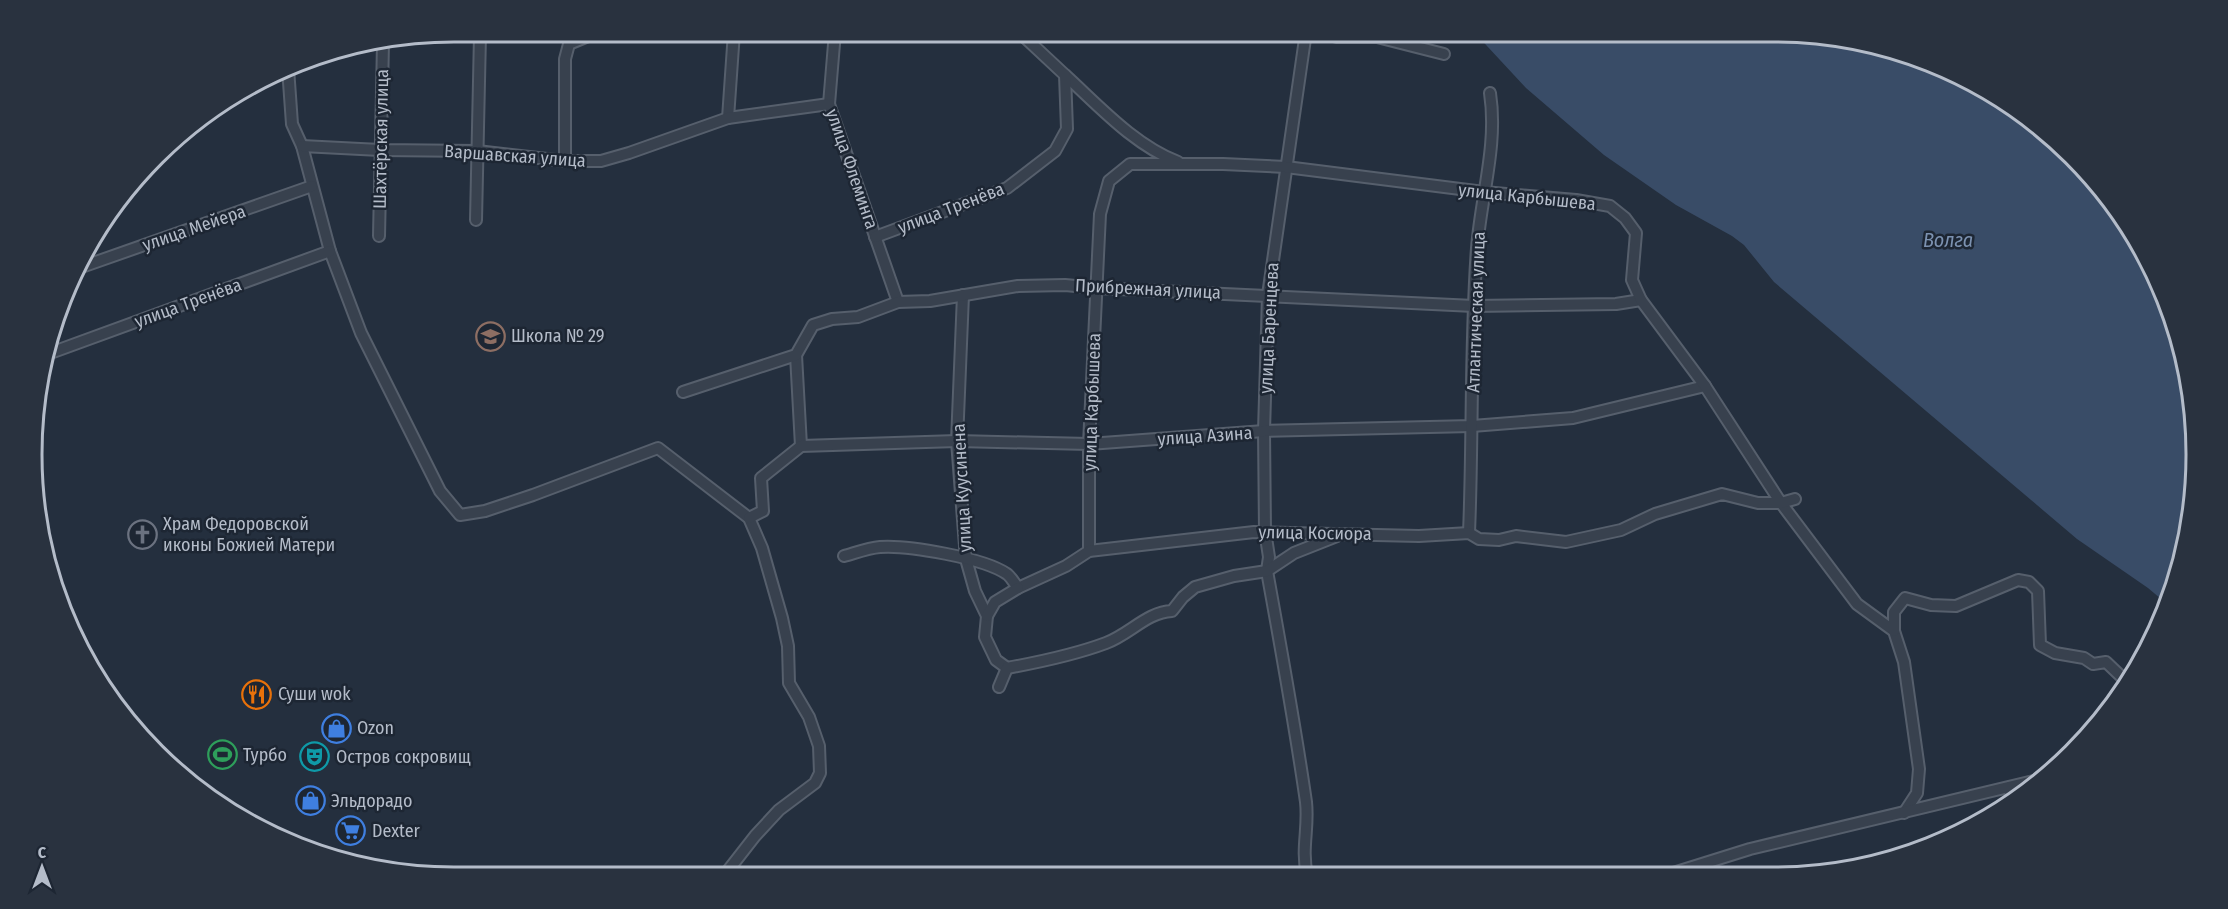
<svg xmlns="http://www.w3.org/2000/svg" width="2228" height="909" font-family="'Fira Sans Condensed',sans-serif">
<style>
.water{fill:#394c67}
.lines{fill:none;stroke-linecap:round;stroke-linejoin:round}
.minor-casing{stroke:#565f6c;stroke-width:14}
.minor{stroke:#38414e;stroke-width:10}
.labels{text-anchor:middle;stroke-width:5;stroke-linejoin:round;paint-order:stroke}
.street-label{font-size:18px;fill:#b4bcc9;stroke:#1d2633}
.poi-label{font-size:18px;fill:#b4bcc9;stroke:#1d2633;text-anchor:start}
.water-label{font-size:20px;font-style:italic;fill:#7c92b1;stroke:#1d2633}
.rim{fill:none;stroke:#b4bcc9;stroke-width:3}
</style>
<rect width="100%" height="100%" fill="#242f3e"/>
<polygon class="water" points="1474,32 1773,32 1909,54 1985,88 2052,136 2109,197 2153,267 2182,345 2196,426 2193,509 2174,590 2167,604 2148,588 2077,539 1774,282 1744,245 1732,236 1676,205 1604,155 1526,88"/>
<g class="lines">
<defs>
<g id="minor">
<polyline points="835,32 829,104 898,302"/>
<path d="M 1306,32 L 1268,295 L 1264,431 L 1265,531 L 1269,557 L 1267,571 C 1281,648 1295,725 1306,802 C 1309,828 1301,848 1307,875"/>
<polyline points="1320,32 1337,37 1377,37 1444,54"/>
<polyline points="288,68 292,124 302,146 330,251 361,333 440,491 460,515 485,511 533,495 658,448 749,518 762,548 782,618 788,646 789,683 809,717 819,746 820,773 815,783 779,810 755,836 723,877"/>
<path d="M 1065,75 C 1099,106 1134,145 1178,162"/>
<polyline points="728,118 734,32"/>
<polyline points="302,146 380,150 477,151 565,161 601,161 629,153 728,118 829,104"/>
<polyline points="565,161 565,59 569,44 598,32"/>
<polyline points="476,220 480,35"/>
<polyline points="379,236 383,43"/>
<polyline points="875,237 1007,188 1055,151 1067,129 1065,75 1019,32"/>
<polyline points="76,269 312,186"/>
<polyline points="963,295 957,441 966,559 975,591 987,616 985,637 996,660 1007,668"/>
<polyline points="45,355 330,251"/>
<polyline points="796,355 801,446"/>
<polyline points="683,392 796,355 813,325 832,319 858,317 898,302 930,301 1018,286 1065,285 1097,288 1474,306 1616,304 1641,300"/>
<polyline points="749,518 763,511 761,478 801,446 957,441 1089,444 1264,431 1472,426 1573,418 1705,386"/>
<path d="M 1469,533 C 1473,438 1470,343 1477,248 C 1481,196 1498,145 1490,93"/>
<polyline points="1089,551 1089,444 1100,214 1109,181 1130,164 1223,164 1286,167 1484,192 1576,200 1610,206 1625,218 1636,233 1632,280 1641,300 1705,386 1781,503 1857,604 1894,631 1904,662 1919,769 1917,793 1904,813"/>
<path d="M 844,556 C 855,553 868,548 880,547 C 908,545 984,558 1007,574 C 1011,577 1015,584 1018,588 L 1066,566 L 1089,551 L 1254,532 L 1419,536 L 1469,533 L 1479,539 L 1499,540 L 1516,536 L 1566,542 L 1621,530 L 1655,514 L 1722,494 L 1758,503 L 1781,503 L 1795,499"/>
<polyline points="987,616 995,602 1018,588"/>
<polyline points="1894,631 1894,612 1905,598 1931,605 1956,606 2018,580 2029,582 2038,591 2040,645 2055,653 2084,658 2093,664 2106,662 2128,683"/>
<path d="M 999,687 L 1007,668 C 1040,662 1074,655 1106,643 C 1130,634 1147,612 1172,611 L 1183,597 L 1195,587 L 1234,576 L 1267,571 L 1294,553 L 1337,536"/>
<polyline points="2010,787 2011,800"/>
<polyline points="1670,874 1750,849 2042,779"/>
</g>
</defs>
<use href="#minor" class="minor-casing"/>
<use href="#minor" class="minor"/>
</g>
<defs>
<symbol id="school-ring" viewBox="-11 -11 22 22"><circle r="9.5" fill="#1d2633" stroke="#8d6e63" stroke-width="1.5"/><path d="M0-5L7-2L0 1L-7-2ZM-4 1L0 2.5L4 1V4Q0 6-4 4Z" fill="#8d6e63"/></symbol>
<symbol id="church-ring" viewBox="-11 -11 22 22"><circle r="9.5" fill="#1d2633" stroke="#6b7280" stroke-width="1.5"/><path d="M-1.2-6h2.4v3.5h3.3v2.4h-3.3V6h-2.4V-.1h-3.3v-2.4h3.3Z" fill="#6b7280"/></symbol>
<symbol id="restaurant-ring" viewBox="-11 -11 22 22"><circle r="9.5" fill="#1d2633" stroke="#e8710a" stroke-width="1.5"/><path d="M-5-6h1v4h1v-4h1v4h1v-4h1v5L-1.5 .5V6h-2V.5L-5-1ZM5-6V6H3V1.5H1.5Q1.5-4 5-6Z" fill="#e8710a"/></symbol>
<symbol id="shop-ring" viewBox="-11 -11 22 22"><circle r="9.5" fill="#1d2633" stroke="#3f7fe0" stroke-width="1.5"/><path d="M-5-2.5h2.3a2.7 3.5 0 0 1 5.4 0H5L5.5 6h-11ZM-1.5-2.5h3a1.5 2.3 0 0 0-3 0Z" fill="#3f7fe0"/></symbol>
<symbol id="stadium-ring" viewBox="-11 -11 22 22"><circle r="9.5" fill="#1d2633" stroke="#2e9e5b" stroke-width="1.5"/><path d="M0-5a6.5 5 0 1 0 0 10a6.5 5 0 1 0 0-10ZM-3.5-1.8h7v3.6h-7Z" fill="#2e9e5b"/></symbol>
<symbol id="theatre-ring" viewBox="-11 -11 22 22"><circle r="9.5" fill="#1d2633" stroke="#0f9aa8" stroke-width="1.5"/><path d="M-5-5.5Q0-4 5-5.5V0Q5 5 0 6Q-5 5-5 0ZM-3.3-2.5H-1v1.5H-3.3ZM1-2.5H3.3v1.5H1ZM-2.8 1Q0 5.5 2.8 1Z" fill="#0f9aa8"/></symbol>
<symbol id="supermarket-ring" viewBox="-11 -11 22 22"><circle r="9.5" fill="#1d2633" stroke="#3f7fe0" stroke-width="1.5"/><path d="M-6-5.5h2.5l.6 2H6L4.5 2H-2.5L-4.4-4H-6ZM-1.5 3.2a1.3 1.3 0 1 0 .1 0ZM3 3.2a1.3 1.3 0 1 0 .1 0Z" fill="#3f7fe0"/></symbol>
</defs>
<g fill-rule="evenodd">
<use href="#school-ring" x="474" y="320" width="33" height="33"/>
<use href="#church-ring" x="126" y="518" width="33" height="33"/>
<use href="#restaurant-ring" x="240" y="678" width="33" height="33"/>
<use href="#shop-ring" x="320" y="712" width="33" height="33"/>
<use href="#stadium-ring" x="206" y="738" width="33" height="33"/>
<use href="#theatre-ring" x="298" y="740" width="33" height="33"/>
<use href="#shop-ring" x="294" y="784" width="33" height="33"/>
<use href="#supermarket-ring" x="334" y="814" width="33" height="33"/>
</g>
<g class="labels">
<g class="street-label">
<text transform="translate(381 139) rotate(-89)" y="6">Шахтёрская улица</text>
<text transform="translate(515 156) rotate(4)" y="6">Варшавская улица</text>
<text transform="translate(852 169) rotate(71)" y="6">улица Флеминга</text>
<text transform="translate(1527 197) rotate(6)" y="6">улица Карбышева</text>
<text transform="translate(951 208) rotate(-21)" y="6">улица Тренёва</text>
<text transform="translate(194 228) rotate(-19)" y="6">улица Мейера</text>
<text transform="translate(1148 289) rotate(3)" y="6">Прибрежная улица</text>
<text transform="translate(188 303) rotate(-20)" y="6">улица Тренёва</text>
<text transform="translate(1476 312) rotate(-88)" y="6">Атлантическая улица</text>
<text transform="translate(1269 328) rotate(-87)" y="6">улица Баренцева</text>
<text transform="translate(1092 402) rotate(-88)" y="6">улица Карбышева</text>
<text transform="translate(1205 436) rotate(-4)" y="6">улица Азина</text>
<text transform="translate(962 488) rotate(-93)" y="6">улица Куусинена</text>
<text transform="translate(1315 533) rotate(1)" y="6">улица Косиора</text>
</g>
<g class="poi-label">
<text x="511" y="342">Школа № 29</text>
<text x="163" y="530">Храм Федоровской<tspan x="163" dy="21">иконы Божией Матери</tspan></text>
<text x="278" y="700">Суши wok</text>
<text x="357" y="734">Ozon</text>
<text x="243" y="761">Турбо</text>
<text x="336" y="763">Остров сокровищ</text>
<text x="331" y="807">Эльдорадо</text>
<text x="372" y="837">Dexter</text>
</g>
<g class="water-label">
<text x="1948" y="247">Волга</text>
</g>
</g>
<path d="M0 0H2228V909H0ZM454 42H1774A412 412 0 0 1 2186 454V455A412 412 0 0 1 1774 867H454A412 412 0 0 1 42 455V454A412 412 0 0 1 454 42Z" fill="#29323f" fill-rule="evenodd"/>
<path class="rim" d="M454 42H1774A412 412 0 0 1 2186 454V455A412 412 0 0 1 1774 867H454A412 412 0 0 1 42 455V454A412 412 0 0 1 454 42Z"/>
<g transform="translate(42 867)" stroke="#1d2633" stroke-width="4.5" paint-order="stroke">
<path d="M0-4.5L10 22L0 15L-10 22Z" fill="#b4bcc9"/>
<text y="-9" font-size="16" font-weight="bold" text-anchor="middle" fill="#b4bcc9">С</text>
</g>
</svg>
